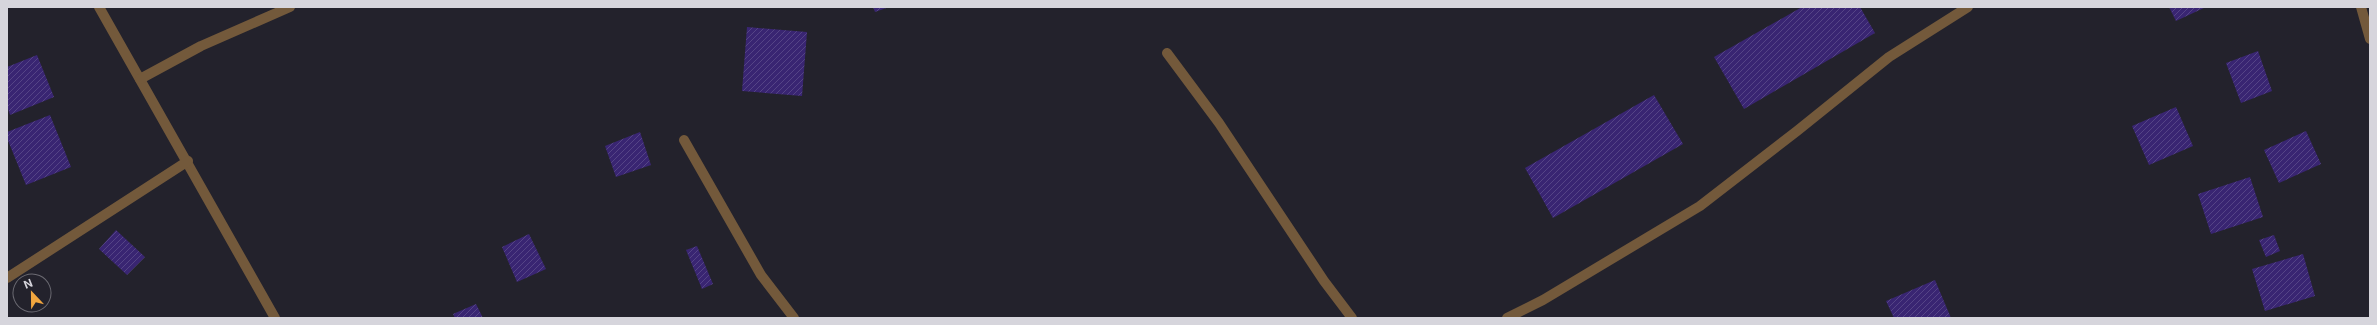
<svg xmlns="http://www.w3.org/2000/svg" width="2377" height="325" font-family="Inter,sans-serif">
<style>
.building{fill:url(#building-hatch)}
.lines{fill:none;stroke-linecap:round;stroke-linejoin:round}
.street{stroke:#73593b;stroke-width:10}
</style>
<defs>
<pattern id="building-hatch" width="6" height="6" patternUnits="userSpaceOnUse"><rect width="6" height="6" fill="#392572"/><path d="M-1 1l2-2M0 6l6-6M5 7l2-2" fill="none" stroke="#554486"/></pattern>
</defs>
<rect width="100%" height="100%" fill="#23222c"/>
<g class="building">
<polygon points="873,7 889,7 875,12"/>
<polygon points="1802,7 1860,7 1875,33 1744,109 1714,57"/>
<polygon points="2169,7 2206,7 2176,21"/>
<polygon points="747,27 807,32 802,96 742,91"/>
<polygon points="2258,51 2272,91 2241,103 2226,63"/>
<polygon points="37,55 54,97 10,115 7,106 7,67"/>
<polygon points="1654,95 1683,144 1553,218 1525,168"/>
<polygon points="2176,107 2193,146 2149,165 2132,126"/>
<polygon points="50,115 71,167 26,185 7,138 7,132"/>
<polygon points="2306,131 2321,164 2279,183 2264,150"/>
<polygon points="640,132 651,165 616,177 605,146"/>
<polygon points="2250,177 2263,217 2211,234 2198,194"/>
<polygon points="116,230 145,257 127,275 99,249"/>
<polygon points="529,234 546,269 517,282 502,247"/>
<polygon points="2274,235 2280,251 2266,257 2259,240"/>
<polygon points="697,246 713,284 702,289 686,250"/>
<polygon points="2303,254 2315,296 2265,311 2252,269"/>
<polygon points="1935,280 1951,318 1894,318 1886,301"/>
<polygon points="476,304 483,318 455,318 453,314"/>
</g>
<g class="lines">
<g class="street">
<polyline points="99,7 275,318"/>
<polyline points="2361,7 2370,39"/>
<polyline points="1167,53 1219,123 1324,281 1352,318"/>
<polyline points="140,79 201,46 290,7"/>
<polyline points="684,140 761,275 794,318"/>
<polyline points="7,278 188,161"/>
<polyline points="1507,318 1543,300 1700,206 1797,131 1889,57 1968,7"/>
</g>
</g>
<rect width="2377" height="325" fill="none" stroke="#d6d5dc" stroke-width="16"/>
<g transform="translate(32 293) rotate(338)"><circle r="19" fill="#23222c" stroke="#6b6a72"/>
<path d="M0-3L7 15L0 10L-7 15Z" fill="#f1a63f"/>
<text y="-6" font-size="11" font-weight="bold" text-anchor="middle" fill="#d6d5dc">N</text>
</g>
</svg>
